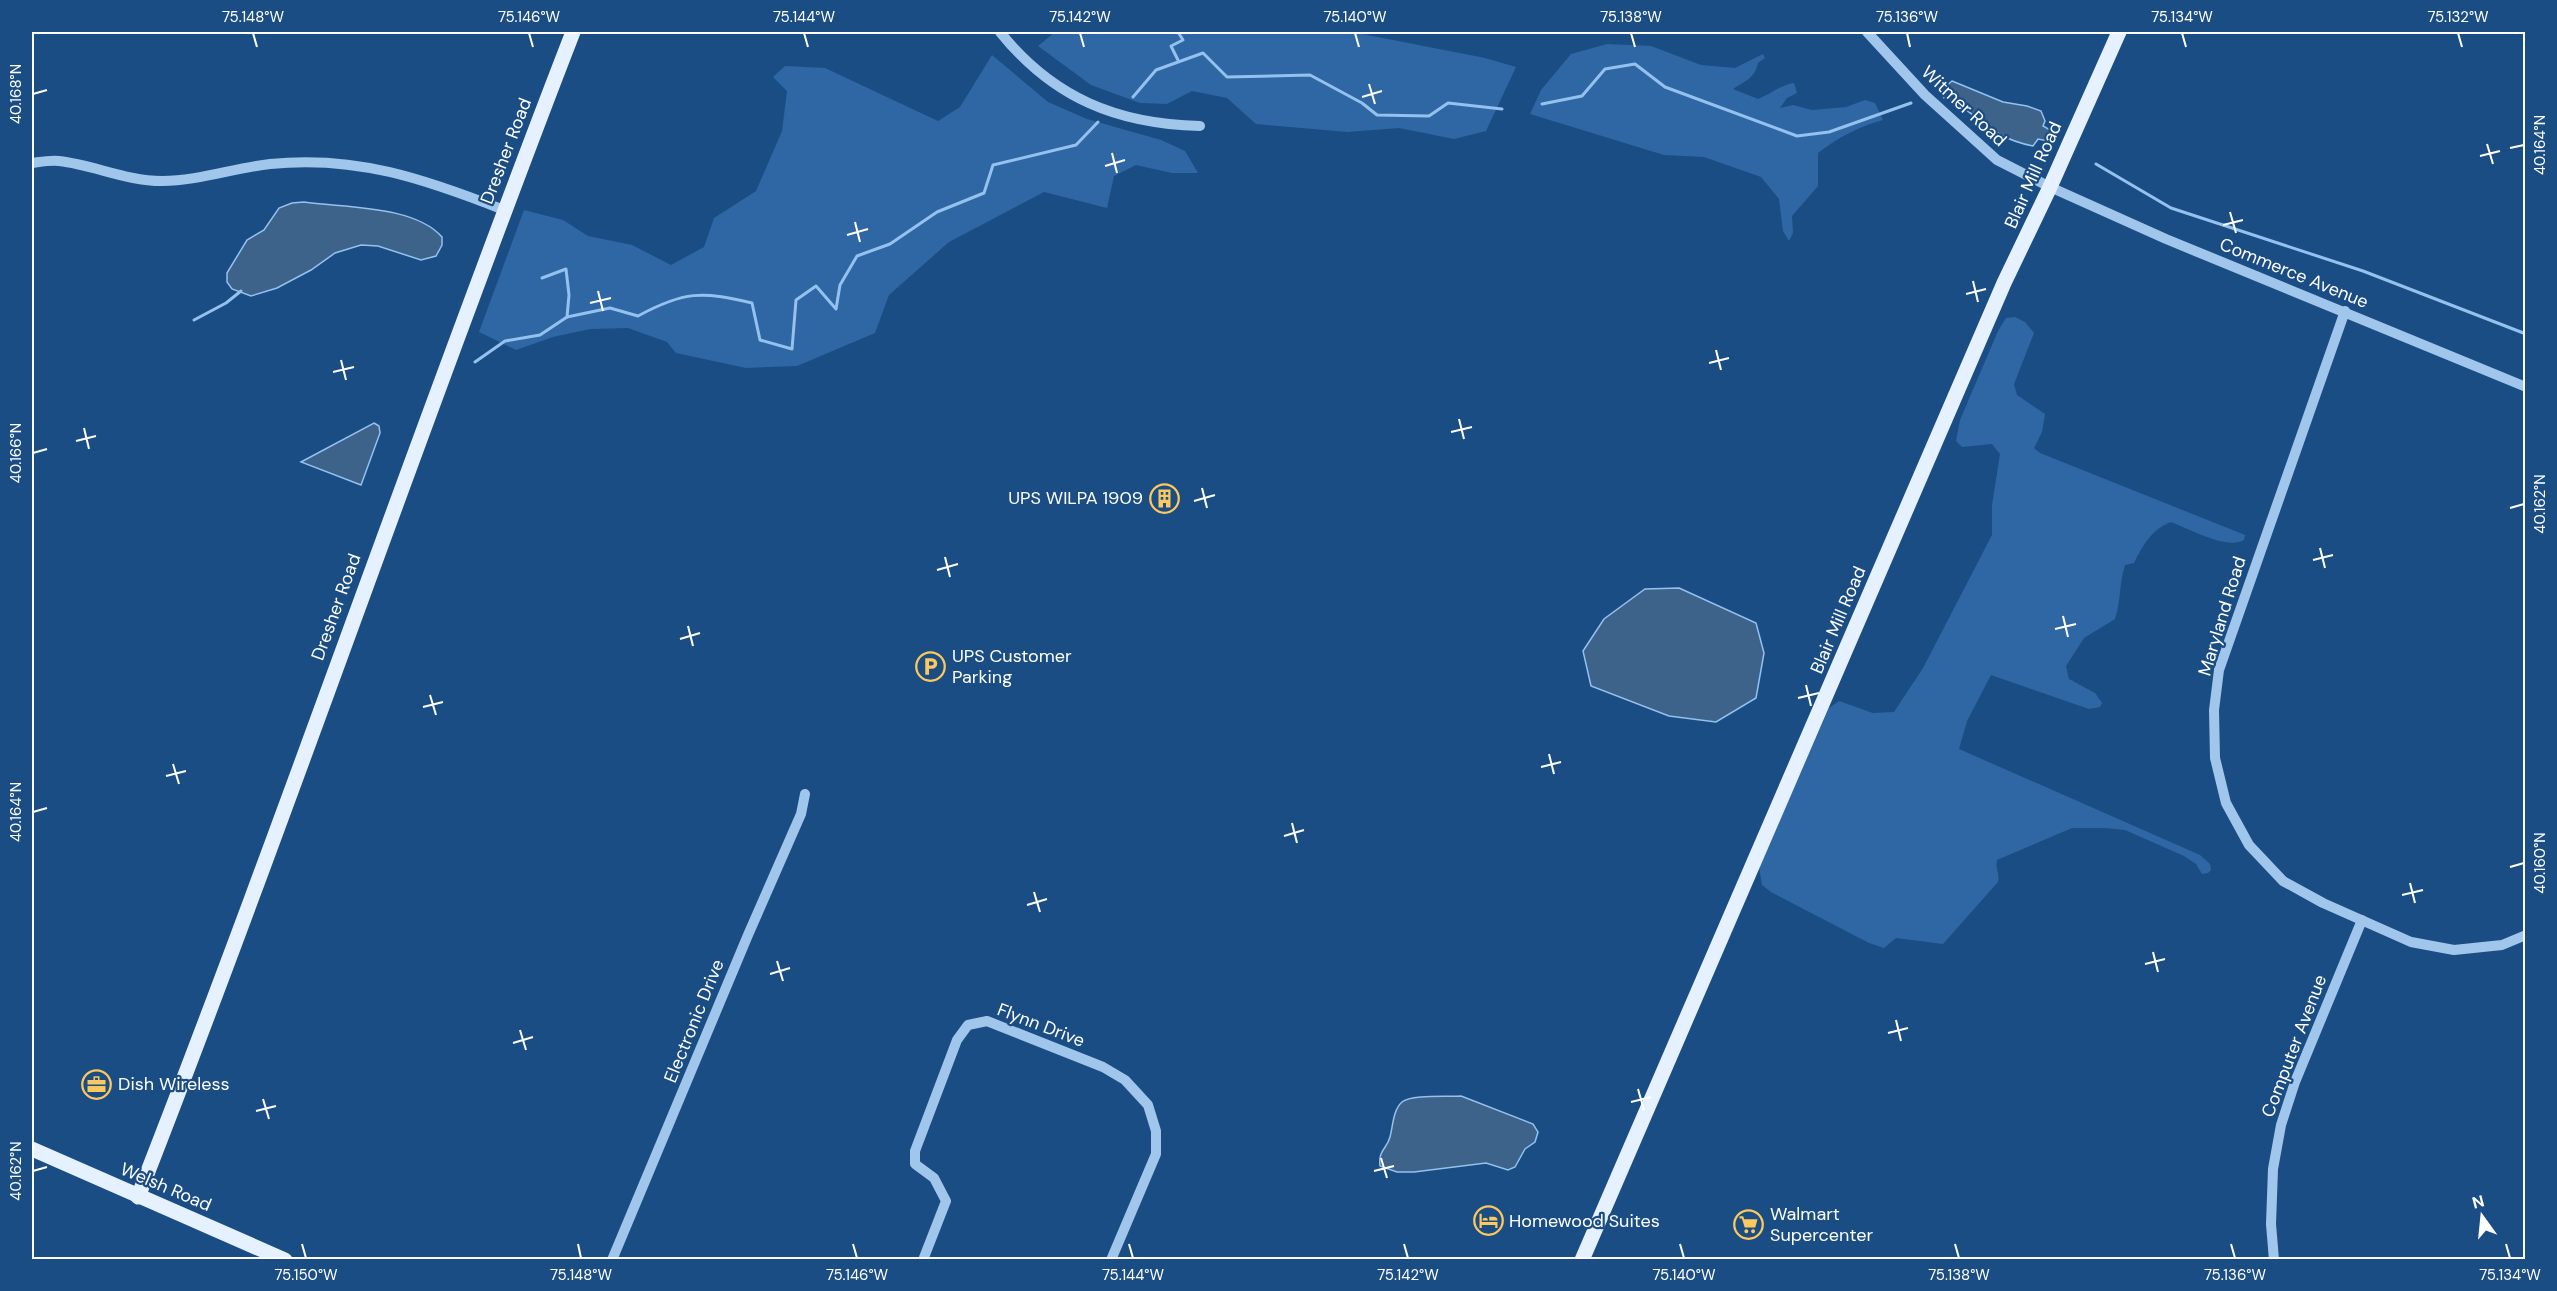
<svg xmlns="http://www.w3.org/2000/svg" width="2557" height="1291" font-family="'DM Sans',sans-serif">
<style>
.green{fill:#2e67a3}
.water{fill:#3d638b;stroke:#94c1ee;stroke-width:1.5}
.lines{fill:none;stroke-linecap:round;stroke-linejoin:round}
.stream{stroke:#94c1ee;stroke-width:3}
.minor{stroke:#a1c6eb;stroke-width:10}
.major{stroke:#e6f1ff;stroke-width:15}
.ticks{fill:none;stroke:#fff;stroke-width:2}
.labels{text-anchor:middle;stroke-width:4.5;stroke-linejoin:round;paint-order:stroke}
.street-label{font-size:18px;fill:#fff;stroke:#1b4d85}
.poi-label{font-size:18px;fill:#fff;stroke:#1b4d85;text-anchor:start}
.neatline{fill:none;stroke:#fff;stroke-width:2}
.ticks-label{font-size:15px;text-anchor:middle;fill:#fff}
</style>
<rect width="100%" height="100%" fill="#1b4d85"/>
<g class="green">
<polygon points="1055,32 1134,32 1141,34 1144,32 1352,32 1485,58 1516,67 1486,131 1454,139 1399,128 1347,132 1256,124 1227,98 1192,91 1167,104 1140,103 1091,85 1038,46"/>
<path d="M 1607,44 L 1651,46 L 1701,65 L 1735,68 L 1763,54 L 1765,58 L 1758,63 C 1755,78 1745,81 1733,89 L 1758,99 C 1771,94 1780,85 1794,83 L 1797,93 L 1787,98 L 1780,108 L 1793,105 L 1812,110 L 1846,107 L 1865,100 L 1875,103 L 1883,120 C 1858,127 1839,137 1818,153 L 1818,186 L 1792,216 L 1793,233 L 1789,241 L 1783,231 L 1779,199 L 1761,177 L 1704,157 L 1664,155 L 1530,114 L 1541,90 L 1571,54 Z"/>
<polygon points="992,55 1048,102 1087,119 1161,140 1185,151 1198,173 1172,173 1136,165 1114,176 1107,208 1044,192 949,242 889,295 875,333 797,366 746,368 676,353 667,342 628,328 590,329 553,337 516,350 479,332 524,210 563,220 588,236 632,245 671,265 704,247 714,218 756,191 782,131 787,91 773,77 785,66 825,68 938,121 960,107"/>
<path d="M 2015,317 L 2025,322 L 2034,333 L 2014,384 L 2017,395 L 2045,414 L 2042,432 L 2034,448 L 2040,453 L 2245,535 L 2244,540 C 2226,550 2190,529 2171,522 C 2152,529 2143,545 2134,563 L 2125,565 C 2119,584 2121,600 2115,619 L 2084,638 L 2066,666 L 2069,679 L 2095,693 L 2102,703 L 2100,707 L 2089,709 L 1991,675 L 1967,721 L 1959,749 L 2200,855 L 2210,864 L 2211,870 L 2208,873 L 2202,874 L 2196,864 L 2184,856 L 2125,830 L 2105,828 L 2072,828 L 1997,860 C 1995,869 2000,874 1998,882 L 1943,944 L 1896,938 L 1884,948 L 1869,943 L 1771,892 L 1762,885 L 1759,867 L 1829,708 L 1839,701 L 1873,713 L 1894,712 L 1923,668 L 1992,535 L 1992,505 L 2000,454 L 1992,444 L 1962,447 L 1956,441 L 1960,420 L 1998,331 L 2006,318 Z"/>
</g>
<g class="water">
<path d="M 1952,81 L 2003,102 L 2027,106 L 2041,111 L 2045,121 L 2043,126 L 2057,134 L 2053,142 L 2038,139 L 2033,146 C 1992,138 1981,118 1948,97 L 1944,98 L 1940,91 Z"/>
<path d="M 304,202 C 343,208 414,205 442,237 L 442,245 L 436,256 L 421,260 L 378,246 L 361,245 L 335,253 L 311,270 L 277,288 L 251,296 L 232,289 L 227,282 L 227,273 L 247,240 L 264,230 L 279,208 L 292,203 Z"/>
<polygon points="374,423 379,426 380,433 361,485 301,462"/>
<polygon points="1679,588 1756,623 1764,653 1756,698 1716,722 1669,716 1591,686 1583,651 1604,619 1645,589"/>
<path d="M 1461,1096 L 1533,1124 L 1538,1132 L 1535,1142 L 1525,1149 L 1515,1167 L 1508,1170 L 1486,1163 L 1414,1172 L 1397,1172 L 1380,1166 C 1378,1150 1387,1149 1390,1137 C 1393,1126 1393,1110 1402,1102 C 1411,1094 1448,1097 1461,1096 Z"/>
</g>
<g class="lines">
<g class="stream">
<polyline points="1178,32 1183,40 1171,46 1178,60"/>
<polyline points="1133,97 1156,70 1203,53 1227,77 1310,75 1362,103 1377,115 1429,116 1448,103 1502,109"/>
<polyline points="1542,104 1582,96 1605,69 1635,64 1665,87 1797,136 1829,132 1911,103"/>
<polyline points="2096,164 2171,208 2363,271 2526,334"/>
<path d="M 542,278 L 566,269 L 569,295 L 567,317 L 610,308 L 638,316 C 684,291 702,291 752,303 L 760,340 L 792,349 L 796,300 L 816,286 L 836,309 L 840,285 L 857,256 L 890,244 L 937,212 L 984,193 L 993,165 L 1076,145 L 1098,122"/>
<polyline points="194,320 226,303 241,291"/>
<polyline points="475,362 505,341 540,335 567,317"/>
</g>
<g class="minor">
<path d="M 1000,32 C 1053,98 1117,124 1200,126"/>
<polyline points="1867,32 1925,95 1997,160 2050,187 2166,239 2526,387"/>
<path d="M 32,163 C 40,162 50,160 59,161 C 94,165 126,181 162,181 C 198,181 234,168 270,164 C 356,155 425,179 504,210"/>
<polyline points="2345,311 2219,670 2214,710 2215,758 2226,803 2249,845 2283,881 2323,903 2411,942 2454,950 2502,945 2526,935"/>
<polyline points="612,1260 748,935 801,814 805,794"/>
<polyline points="923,1260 946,1201 934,1178 915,1164 915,1151 957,1040 968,1025 987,1021 1103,1067 1125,1080 1148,1105 1156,1131 1156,1154 1111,1260"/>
<polyline points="2274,1260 2271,1224 2273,1169 2281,1125 2295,1082 2362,920"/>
</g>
<g class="major">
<polyline points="32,1149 285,1260"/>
<path d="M 138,1197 C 289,811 423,418 573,32"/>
<polyline points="1582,1260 2004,283 2050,187 2119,32"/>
</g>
</g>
<path class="ticks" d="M 253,33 L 257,47M 529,33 L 533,47M 804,33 L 808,47M 1080,33 L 1084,47M 1355,33 L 1359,47M 1631,33 L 1635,47M 1907,33 L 1910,47M 2182,33 L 2186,47M 2458,33 L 2462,47M 1369,84 L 1375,104M 33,94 L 47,90M 1362,97 L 1382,91M 2487,144 L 2493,164M 2510,148 L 2524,145M 1112,153 L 1117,173M 2480,156 L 2500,151M 1105,166 L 1125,160M 2230,212 L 2236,233M 855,222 L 860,242M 2223,225 L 2243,220M 847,235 L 868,229M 1973,281 L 1978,302M 598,291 L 603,311M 1966,294 L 1986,289M 590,303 L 611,298M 1716,350 L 1721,370M 341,360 L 346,380M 1709,363 L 1729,358M 333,372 L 354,367M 1459,419 L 1464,439M 84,428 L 89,449M 1451,432 L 1472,427M 76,441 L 96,436M 33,453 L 47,449M 1202,488 L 1207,508M 1194,501 L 1215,495M 2510,508 L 2524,504M 2320,548 L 2325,568M 945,557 L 950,577M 2313,560 L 2333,555M 937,570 L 958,564M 2063,616 L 2068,637M 688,626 L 693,646M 2055,629 L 2076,624M 680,639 L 700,633M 1806,685 L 1811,706M 430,695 L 436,715M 1798,698 L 1819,693M 423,707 L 443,702M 1549,754 L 1554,774M 173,764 L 179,784M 1541,767 L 1561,762M 166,776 L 186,771M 33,812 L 47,808M 1292,823 L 1297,843M 1284,836 L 1304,830M 2510,867 L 2524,863M 2410,883 L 2415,903M 1034,892 L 1040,912M 2402,895 L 2423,890M 1027,905 L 1047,899M 2153,952 L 2158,972M 777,961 L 783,981M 2145,964 L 2165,959M 770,974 L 790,968M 1896,1020 L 1901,1041M 520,1030 L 526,1050M 1888,1033 L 1908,1028M 513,1043 L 533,1037M 1638,1089 L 1644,1110M 263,1099 L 269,1119M 1631,1102 L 1651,1097M 256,1111 L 276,1106M 1381,1158 L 1387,1178M 33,1171 L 47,1167M 1374,1171 L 1394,1166M 302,1244 L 306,1258M 578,1244 L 581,1258M 853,1244 L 857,1258M 1129,1244 L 1133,1258M 1404,1244 L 1408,1258M 1680,1244 L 1684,1258M 1955,1244 L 1959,1258M 2231,1244 L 2235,1258M 2506,1244 L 2510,1258"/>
<defs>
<symbol id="building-ring" viewBox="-11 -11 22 22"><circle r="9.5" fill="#1b4d85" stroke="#fdc95e" stroke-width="1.5"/><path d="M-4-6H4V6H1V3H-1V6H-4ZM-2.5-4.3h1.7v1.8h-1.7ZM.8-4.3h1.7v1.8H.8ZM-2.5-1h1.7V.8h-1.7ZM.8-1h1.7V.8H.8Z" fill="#fdc95e"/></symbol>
<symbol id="parking-ring" viewBox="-11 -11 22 22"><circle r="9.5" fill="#1b4d85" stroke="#fdc95e" stroke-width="1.5"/><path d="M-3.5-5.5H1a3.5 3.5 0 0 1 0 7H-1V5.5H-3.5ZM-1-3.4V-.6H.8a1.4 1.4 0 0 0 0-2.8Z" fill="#fdc95e"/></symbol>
<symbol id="office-ring" viewBox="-11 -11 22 22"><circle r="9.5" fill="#1b4d85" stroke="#fdc95e" stroke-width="1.5"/><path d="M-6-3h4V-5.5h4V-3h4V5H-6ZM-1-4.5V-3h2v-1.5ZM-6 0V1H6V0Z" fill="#fdc95e"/></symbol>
<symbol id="hotel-ring" viewBox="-11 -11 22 22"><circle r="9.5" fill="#1b4d85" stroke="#fdc95e" stroke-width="1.5"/><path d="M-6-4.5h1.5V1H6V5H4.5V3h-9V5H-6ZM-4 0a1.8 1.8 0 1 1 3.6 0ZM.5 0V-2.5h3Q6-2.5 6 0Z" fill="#fdc95e"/></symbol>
<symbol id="supermarket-ring" viewBox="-11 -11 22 22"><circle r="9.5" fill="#1b4d85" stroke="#fdc95e" stroke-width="1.5"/><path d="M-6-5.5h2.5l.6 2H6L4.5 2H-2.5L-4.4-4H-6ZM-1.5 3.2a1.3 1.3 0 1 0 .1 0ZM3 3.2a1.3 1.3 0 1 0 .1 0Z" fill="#fdc95e"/></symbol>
</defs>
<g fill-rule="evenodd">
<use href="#building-ring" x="1148" y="482" width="33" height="33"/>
<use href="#parking-ring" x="914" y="650" width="33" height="33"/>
<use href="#office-ring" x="80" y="1068" width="33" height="33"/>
<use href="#hotel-ring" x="1472" y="1204" width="33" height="33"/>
<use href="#supermarket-ring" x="1732" y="1208" width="33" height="33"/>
</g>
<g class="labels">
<g class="street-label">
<text transform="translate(1964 106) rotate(43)" y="6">Witmer Road</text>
<text transform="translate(506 151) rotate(-69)" y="6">Dresher Road</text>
<text transform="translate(2033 175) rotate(-66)" y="6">Blair Mill Road</text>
<text transform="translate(2294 273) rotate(22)" y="6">Commerce Avenue</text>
<text transform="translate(336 607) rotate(-70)" y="6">Dresher Road</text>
<text transform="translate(2222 616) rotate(-73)" y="6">Maryland Road</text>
<text transform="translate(1838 620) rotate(-67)" y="6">Blair Mill Road</text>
<text transform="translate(694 1021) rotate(-68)" y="6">Electronic Drive</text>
<text transform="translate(1041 1025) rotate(21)" y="6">Flynn Drive</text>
<text transform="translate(2294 1046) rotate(-69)" y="6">Computer Avenue</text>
<text transform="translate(166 1187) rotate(23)" y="6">Welsh Road</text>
</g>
<g class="poi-label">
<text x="1143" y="504" text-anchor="end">UPS WILPA 1909</text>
<text x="952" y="662">UPS Customer<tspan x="952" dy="21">Parking</tspan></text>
<text x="118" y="1090">Dish Wireless</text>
<text x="1770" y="1220">Walmart<tspan x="1770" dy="21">Supercenter</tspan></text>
<text x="1509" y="1227">Homewood Suites</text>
</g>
</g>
<rect width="2557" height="1291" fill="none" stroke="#1b4d85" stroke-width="66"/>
<g transform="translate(2482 1216) rotate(345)" stroke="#1b4d85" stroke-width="4.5" paint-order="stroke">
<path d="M0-4.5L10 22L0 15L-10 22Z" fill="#ffffff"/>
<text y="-9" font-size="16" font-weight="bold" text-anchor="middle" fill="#ffffff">N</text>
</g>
<rect x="33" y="33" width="2491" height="1225" class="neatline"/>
<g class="ticks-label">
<text x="253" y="22">75.148°W</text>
<text x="529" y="22">75.146°W</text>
<text x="804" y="22">75.144°W</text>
<text x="1080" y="22">75.142°W</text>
<text x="1355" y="22">75.140°W</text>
<text x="1631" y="22">75.138°W</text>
<text x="1907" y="22">75.136°W</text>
<text x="2182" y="22">75.134°W</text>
<text x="2458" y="22">75.132°W</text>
<text transform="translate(16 94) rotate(-90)" y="5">40.168°N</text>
<text transform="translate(2540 145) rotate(-90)" y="5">40.164°N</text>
<text transform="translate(16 453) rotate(-90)" y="5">40.166°N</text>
<text transform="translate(2540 504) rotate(-90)" y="5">40.162°N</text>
<text transform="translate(16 812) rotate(-90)" y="5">40.164°N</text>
<text transform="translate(2540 863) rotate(-90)" y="5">40.160°N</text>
<text transform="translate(16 1171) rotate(-90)" y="5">40.162°N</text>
<text x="306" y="1280">75.150°W</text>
<text x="581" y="1280">75.148°W</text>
<text x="857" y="1280">75.146°W</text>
<text x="1133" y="1280">75.144°W</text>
<text x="1408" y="1280">75.142°W</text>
<text x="1684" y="1280">75.140°W</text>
<text x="1959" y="1280">75.138°W</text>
<text x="2235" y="1280">75.136°W</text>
<text x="2510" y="1280">75.134°W</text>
</g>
</svg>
